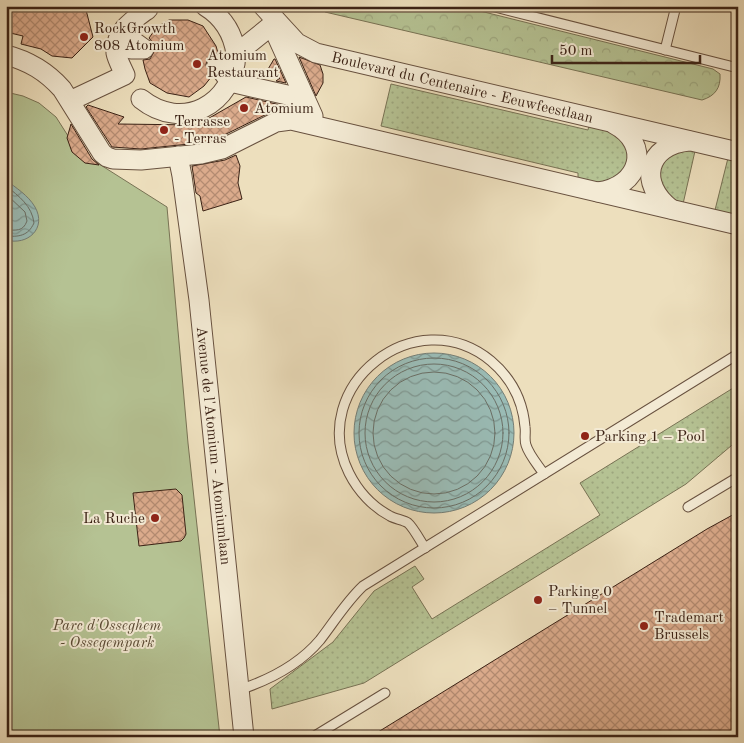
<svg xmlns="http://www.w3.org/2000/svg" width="744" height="743" font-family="'Old Standard TT',serif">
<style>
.grass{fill:url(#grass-dots);stroke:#787254}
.forest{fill:url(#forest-crowns);stroke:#787254}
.park{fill:#b5c293;stroke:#787254}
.water{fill:url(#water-waves);stroke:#747e76}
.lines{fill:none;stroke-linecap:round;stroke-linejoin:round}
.shore{stroke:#6a6f66;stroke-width:1}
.building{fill:url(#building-cross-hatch);stroke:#3b2215}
.lane-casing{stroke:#68513f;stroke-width:11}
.street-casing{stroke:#68513f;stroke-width:21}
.lane{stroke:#f3ead4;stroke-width:9}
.street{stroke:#f3ead4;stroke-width:19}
.poi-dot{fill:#8f2418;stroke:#f3ead4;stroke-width:2}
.labels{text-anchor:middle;stroke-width:4;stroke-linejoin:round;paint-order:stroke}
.poi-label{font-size:15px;fill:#3b2215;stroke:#f3ead4;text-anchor:start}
.street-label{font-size:15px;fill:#3b2215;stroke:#f3ead4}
.park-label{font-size:15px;font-style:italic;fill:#5a4a34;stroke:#f3ead4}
</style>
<defs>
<pattern id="grass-dots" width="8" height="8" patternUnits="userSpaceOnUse" patternTransform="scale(1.25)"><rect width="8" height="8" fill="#b5c293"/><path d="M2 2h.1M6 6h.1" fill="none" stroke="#9da67e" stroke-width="1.8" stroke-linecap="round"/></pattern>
<pattern id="forest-crowns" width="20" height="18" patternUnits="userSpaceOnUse" patternTransform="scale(1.25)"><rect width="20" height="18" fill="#b5c293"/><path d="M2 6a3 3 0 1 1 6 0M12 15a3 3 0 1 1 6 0" fill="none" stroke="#9da67e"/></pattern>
<pattern id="water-waves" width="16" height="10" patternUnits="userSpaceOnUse" patternTransform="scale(1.25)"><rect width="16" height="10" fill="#9abcb6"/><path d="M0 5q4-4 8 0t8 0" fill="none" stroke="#7f9893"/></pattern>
<pattern id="building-cross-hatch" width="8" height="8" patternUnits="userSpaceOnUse" patternTransform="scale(1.25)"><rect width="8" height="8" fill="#dbab8c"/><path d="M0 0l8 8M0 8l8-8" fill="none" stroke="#b38b71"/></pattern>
</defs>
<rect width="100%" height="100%" fill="#eddfbd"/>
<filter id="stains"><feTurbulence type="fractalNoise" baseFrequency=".004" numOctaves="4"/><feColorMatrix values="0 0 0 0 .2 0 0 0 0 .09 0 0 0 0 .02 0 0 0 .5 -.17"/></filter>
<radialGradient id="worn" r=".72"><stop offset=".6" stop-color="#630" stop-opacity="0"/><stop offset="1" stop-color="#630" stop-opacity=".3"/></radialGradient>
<g class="grass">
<polygon points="391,84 588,130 589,125 613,131 630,148 626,174 598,183 578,178 578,173 381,126"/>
<polygon points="676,149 695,151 683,204 672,200 656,179 664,156"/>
<polygon points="728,158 738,160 738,211 734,210 733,215 715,210"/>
<polygon points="738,385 738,440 686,484 364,683 272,709 270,689 333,642 374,591 415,566 424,579 412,587 432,619 600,515 580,483"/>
</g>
<path class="forest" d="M 320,6 L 460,6 L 713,69 L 720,74 C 721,88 715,96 702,100 L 325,12 Z"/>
<polygon class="park" points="6,92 23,96 39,103 56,117 77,150 167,207 188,443 220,737 6,737"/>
<g class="water">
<path d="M 6,180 C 16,188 28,195 35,207 C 47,228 28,246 6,240 Z"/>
<circle cx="434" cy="433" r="80"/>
</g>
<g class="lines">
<g class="shore">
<path d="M 6,186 C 19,196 32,206 34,223 C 28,236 19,237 6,236"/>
<path d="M 6,194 L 25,212 L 27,221 C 23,232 16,230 6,230"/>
<circle cx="434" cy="433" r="75"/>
<circle cx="434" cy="433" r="69"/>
<circle cx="434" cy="433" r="61"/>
</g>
</g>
<g class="building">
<polygon points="6,6 85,6 93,37 72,58 52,56 41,49 21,44 23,36 6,32"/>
<polygon points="169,20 188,20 203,26 216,46 218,53 210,55 207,59 206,65 212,76 204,86 189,97 167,93 150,83 145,69 143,60 150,59 155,50 154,44 149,38 157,27"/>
<polygon points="299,57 320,65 323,74 323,83 316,96"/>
<polygon points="274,59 275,59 286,83 276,81 280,78 264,76"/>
<polygon points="246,97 289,107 271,112 218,138 199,143 141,149 112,147 86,107 88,105 124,117 118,124 197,125"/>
<polygon points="71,124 92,159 99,165 85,163 72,152 67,138"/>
<polygon points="236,155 240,166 238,183 242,199 203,211 200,196 196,193 192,166 225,160"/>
<polygon points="176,489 182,495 186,534 184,538 181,541 139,546 133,493"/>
<polygon points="738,512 738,737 370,737 707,529"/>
</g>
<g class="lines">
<defs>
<g id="lane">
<polyline points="491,6 738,68"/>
<polyline points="665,50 676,6"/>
<polyline points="688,507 738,477"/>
<path d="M 425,548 C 421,542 413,527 408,523 C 404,520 395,519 390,516 C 373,507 358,491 349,473 C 306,386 416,299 491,361 C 511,378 523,401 525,427 C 526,432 524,440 526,445 C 529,455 538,465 544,474"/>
<path d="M 239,690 C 269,680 299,665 320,640 C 334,622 346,602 363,586 L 738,354"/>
<polyline points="313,737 385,693"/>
</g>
<g id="street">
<path d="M 205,6 C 223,17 233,32 236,54"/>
<path id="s1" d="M 263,6 L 297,43 L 316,53 L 738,152"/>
<polyline points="131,49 144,49 133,41"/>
<path d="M 6,55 C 29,61 46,71 62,89 L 102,153 L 107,157 L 113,159 L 141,160 L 201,154 L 222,149 L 276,122 L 291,120 L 738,225"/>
<polyline points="217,64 230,82 305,99"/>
<path d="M 74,99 L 125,75 C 122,68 117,59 116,53 C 115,31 133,20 148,9 L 145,6"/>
<path d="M 141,99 C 182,132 234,105 236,54 L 272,25 L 313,116"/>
<path id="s2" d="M 178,156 L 182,176 L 199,300 L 244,737"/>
<path d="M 598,192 C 640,187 652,144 614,124"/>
<path d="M 671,209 C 638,184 646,145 689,141"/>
</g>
</defs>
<use href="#lane" class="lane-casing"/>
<use href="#street" class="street-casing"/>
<use href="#lane" class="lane"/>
<use href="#street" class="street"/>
</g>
<g class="poi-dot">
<circle cx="84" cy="37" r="5"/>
<circle cx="197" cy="64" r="5"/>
<circle cx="244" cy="108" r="5"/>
<circle cx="164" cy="130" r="5"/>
<circle cx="585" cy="436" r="5"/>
<circle cx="155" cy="518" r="5"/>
<circle cx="538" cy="600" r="5"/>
<circle cx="644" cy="626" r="5"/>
</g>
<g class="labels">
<g class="poi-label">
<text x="94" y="33">RockGrowth<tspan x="94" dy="17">808 Atomium</tspan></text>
<text x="207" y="60">Atomium<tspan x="207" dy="17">Restaurant</tspan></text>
<text x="254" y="113">Atomium</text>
<text x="174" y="126">Terrasse<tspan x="174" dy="17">- Terras</tspan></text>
<text x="595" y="441">Parking 1 – Pool</text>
<text x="145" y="523" text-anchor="end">La Ruche</text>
<text x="548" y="596">Parking 0<tspan x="548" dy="17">– Tunnel</tspan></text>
<text x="654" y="622">Trademart<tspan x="654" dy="17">Brussels</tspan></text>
</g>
<g class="street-label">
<text dy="5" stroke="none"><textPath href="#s1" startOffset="222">Boulevard du Centenaire - Eeuwfeestlaan</textPath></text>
<text dy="5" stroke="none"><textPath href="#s2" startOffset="292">Avenue de l'Atomium - Atomiumlaan</textPath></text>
</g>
<g class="park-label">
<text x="107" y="630">Parc d'Osseghem<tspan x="107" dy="17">- Ossegempark</tspan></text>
</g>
</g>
<rect width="744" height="743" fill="none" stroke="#eddfbd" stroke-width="25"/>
<rect x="8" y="8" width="729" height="728" fill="none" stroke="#3b2215" stroke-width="2.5"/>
<rect x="12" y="12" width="719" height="718" fill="none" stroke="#3b2215"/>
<path d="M552 55v8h148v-8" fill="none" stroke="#3b2215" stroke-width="2.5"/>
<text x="559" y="55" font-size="15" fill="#3b2215" stroke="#f3ead4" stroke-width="4" paint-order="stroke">50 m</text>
<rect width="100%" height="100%" filter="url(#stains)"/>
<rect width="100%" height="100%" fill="url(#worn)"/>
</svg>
